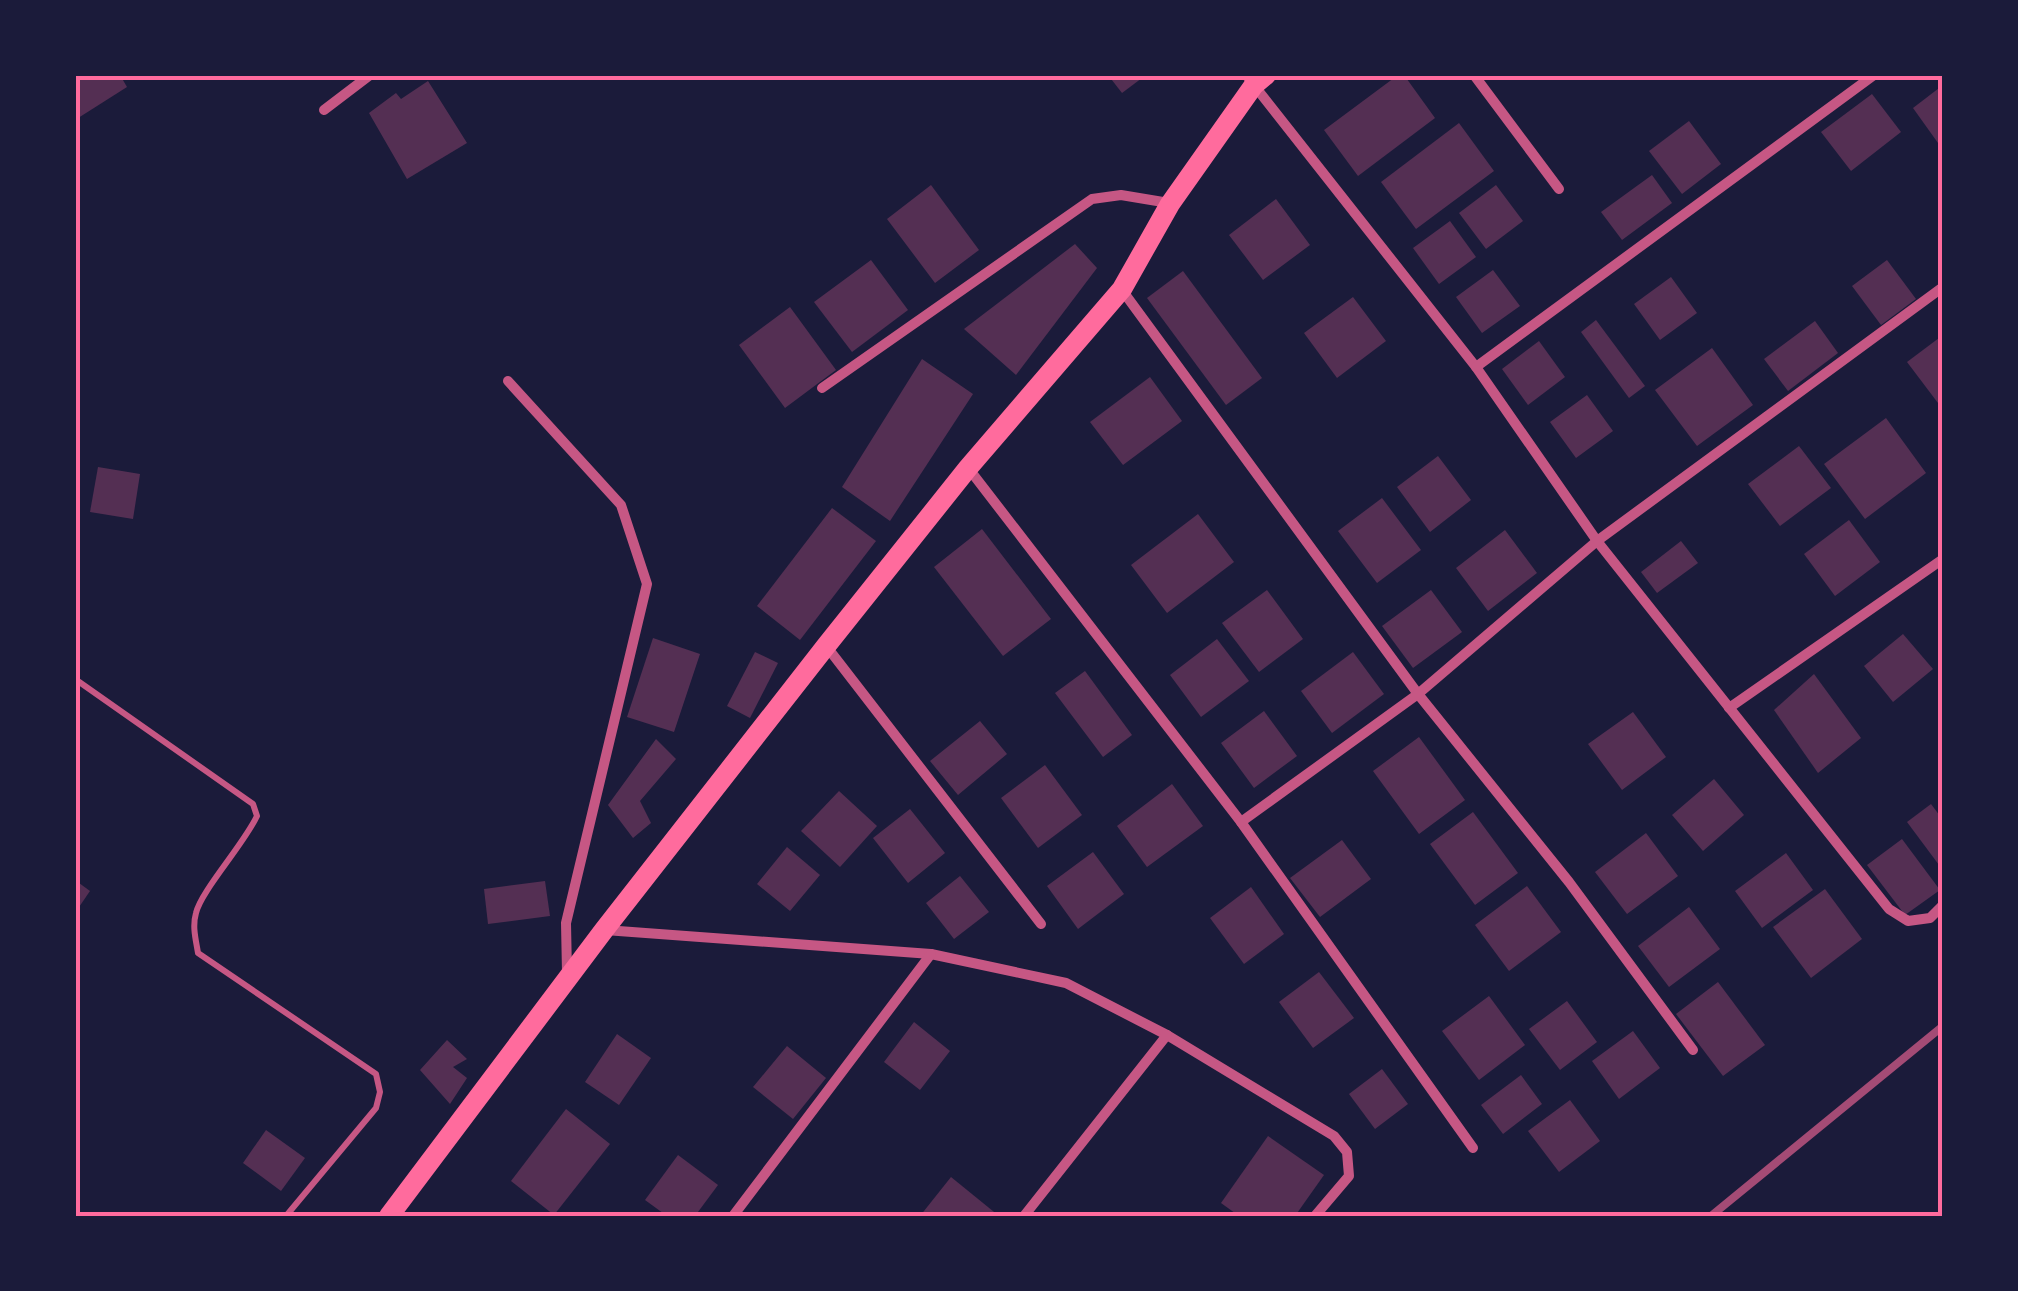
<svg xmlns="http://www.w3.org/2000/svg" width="2018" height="1291" font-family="Raleway,sans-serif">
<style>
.building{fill:#542f53}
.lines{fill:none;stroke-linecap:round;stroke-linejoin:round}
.service{stroke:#c65784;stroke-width:6}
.minor{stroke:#c65784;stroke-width:10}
.secondary{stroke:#ff6b9d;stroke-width:20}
.rail{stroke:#a44b75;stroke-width:8}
.neatline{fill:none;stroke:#ff6b9d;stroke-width:4}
</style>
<rect width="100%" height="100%" fill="#1b1b3a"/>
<g class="building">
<polygon points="75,75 120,75 127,87 75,120"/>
<polygon points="1108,75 1146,75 1122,93"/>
<polygon points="1398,75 1404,75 1435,118 1358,176 1324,130"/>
<polygon points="428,81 467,143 407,179 369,113 396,93 401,99"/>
<polygon points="1943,85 1943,150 1913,108"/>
<polygon points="1872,94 1901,132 1851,171 1821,132"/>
<polygon points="1689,121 1721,164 1682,194 1649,151"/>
<polygon points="1459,123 1494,171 1416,229 1381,182"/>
<polygon points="1652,175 1672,203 1622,240 1601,212"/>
<polygon points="931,185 979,250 935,283 887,219"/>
<polygon points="1496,185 1523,221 1486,249 1459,213"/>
<polygon points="1276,199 1310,245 1263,280 1229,235"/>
<polygon points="1450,221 1476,257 1439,284 1413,248"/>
<polygon points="1075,244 1097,268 1016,375 964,329"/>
<polygon points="871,260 908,310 852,352 814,302"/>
<polygon points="1887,260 1916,299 1881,325 1852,286"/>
<polygon points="1493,270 1520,306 1482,333 1456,297"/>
<polygon points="1183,271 1262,378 1226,405 1147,298"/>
<polygon points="1671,277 1697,313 1660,340 1634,304"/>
<polygon points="1353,297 1386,341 1337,378 1304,333"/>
<polygon points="790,307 836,370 785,408 739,345"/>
<polygon points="1596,320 1645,386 1629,398 1581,332"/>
<polygon points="1815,321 1838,353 1788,391 1764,359"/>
<polygon points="1943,335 1943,405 1941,407 1907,362"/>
<polygon points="1539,341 1565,377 1528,405 1502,369"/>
<polygon points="1712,348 1753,405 1697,446 1655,390"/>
<polygon points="922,359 973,394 890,521 842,487"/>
<polygon points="1150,377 1182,421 1123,465 1090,422"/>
<polygon points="1587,395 1613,431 1576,458 1550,422"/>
<polygon points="1886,418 1926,473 1865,519 1824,464"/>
<polygon points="1799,446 1831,488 1780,526 1748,484"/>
<polygon points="1438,456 1471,500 1430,532 1397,487"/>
<polygon points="98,467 140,474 133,519 90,512"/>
<polygon points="1382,498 1421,550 1377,583 1338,531"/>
<polygon points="832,508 876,541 800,640 757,606"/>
<polygon points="1198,514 1234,562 1167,613 1131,565"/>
<polygon points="1849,520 1880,562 1835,596 1804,554"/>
<polygon points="982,529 1051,619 1003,656 934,567"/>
<polygon points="1505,530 1537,573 1488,611 1456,568"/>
<polygon points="1681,541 1698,563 1657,593 1641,572"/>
<polygon points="1267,590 1303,639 1259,672 1222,623"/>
<polygon points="1431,590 1462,632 1413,668 1382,626"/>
<polygon points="1903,634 1933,669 1893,702 1864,666"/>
<polygon points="653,638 700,654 674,732 627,717"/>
<polygon points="1217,639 1249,681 1201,717 1170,675"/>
<polygon points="755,652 778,663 750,718 727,706"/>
<polygon points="1353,652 1384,694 1332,733 1301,691"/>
<polygon points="1085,671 1132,735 1103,757 1055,693"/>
<polygon points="1814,674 1861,738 1818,773 1774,710"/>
<polygon points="1264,711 1297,756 1254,788 1221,743"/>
<polygon points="1633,712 1666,757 1622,790 1588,744"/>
<polygon points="980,721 1007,754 958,795 930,761"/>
<polygon points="1419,737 1465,800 1419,834 1373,771"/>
<polygon points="656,739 676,759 640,801 651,823 633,838 608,805"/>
<polygon points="1045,765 1082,815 1038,848 1001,798"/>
<polygon points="1714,779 1744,815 1703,851 1672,815"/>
<polygon points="1172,784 1203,826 1147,867 1117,826"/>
<polygon points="839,791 877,826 840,867 801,831"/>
<polygon points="1931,804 1943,820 1943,862 1939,865 1907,822"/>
<polygon points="910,809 945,853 908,883 873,838"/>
<polygon points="1473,812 1518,873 1475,905 1430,844"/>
<polygon points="1646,833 1678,876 1627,914 1595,872"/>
<polygon points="1902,839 1940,890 1905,915 1867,865"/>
<polygon points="1342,840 1371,879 1320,917 1290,878"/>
<polygon points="787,847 820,875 790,911 757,884"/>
<polygon points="1093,852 1124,894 1078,929 1047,886"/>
<polygon points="1786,853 1813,890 1762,928 1735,891"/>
<polygon points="960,876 989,912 954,939 926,903"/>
<polygon points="75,880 90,891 75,913"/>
<polygon points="545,881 550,916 488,924 484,889"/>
<polygon points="1527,886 1561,932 1509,971 1475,925"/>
<polygon points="1251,887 1284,934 1244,964 1210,918"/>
<polygon points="1825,889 1862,939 1811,978 1773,927"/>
<polygon points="1689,907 1720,949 1669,987 1638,946"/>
<polygon points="1319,972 1354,1018 1313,1048 1279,1002"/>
<polygon points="1718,982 1765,1045 1723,1076 1676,1014"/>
<polygon points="1489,996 1525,1045 1479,1080 1442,1031"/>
<polygon points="1567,1001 1597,1042 1560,1070 1529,1029"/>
<polygon points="914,1022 950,1051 920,1090 884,1062"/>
<polygon points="1633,1031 1660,1068 1619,1099 1592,1061"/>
<polygon points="617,1034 651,1058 619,1105 585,1082"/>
<polygon points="447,1040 467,1059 453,1067 467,1078 450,1104 420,1070"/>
<polygon points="787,1046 826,1078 793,1119 753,1087"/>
<polygon points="1382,1069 1408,1104 1375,1129 1349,1094"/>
<polygon points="1521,1075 1542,1104 1503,1134 1481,1105"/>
<polygon points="1570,1100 1600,1141 1559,1172 1528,1131"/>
<polygon points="566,1109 610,1144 554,1215 511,1181"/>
<polygon points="266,1130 305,1158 281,1191 243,1163"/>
<polygon points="1268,1136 1324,1175 1295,1216 1239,1216 1221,1203"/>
<polygon points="678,1155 718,1185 695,1216 667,1216 645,1200"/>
<polygon points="951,1177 999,1216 920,1216"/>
</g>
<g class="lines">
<path class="service" d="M 75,679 L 253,804 L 257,816 C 244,844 201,891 196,913 C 192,927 196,940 198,953 L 376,1074 L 380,1092 L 376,1108 L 286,1216"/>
<g class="minor">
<polyline points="1246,75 1476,367 1597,541 1889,909 1908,921 1930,918 1943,905"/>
<polyline points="1474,75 1559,189"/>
<polyline points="324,110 370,75"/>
<polyline points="1122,290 1418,694 1569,882 1693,1050"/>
<polyline points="1476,367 1874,75"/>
<polyline points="508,381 621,505 647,584 566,923 567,973"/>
<polyline points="822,388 1092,199 1121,195 1169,203"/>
<polyline points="969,469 1241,822 1473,1148"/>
<polyline points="827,647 1041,924"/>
<polyline points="1729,708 1943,559"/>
<polyline points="1241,822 1418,694 1597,541 1943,287"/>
<polyline points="605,930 931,954 1066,983 1167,1035 1334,1136 1347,1152 1349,1176 1315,1216"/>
<polyline points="733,1216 931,954"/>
<polyline points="1024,1216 1167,1035"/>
</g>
<polyline class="secondary" points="389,1216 604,930 826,646 968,468 1122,289 1170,204 1254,85 1266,75"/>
<polyline class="rail" points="1711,1216 1943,1026"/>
</g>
<rect width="2018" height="1291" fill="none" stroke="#1b1b3a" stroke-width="155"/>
<rect x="78" y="78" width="1862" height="1136" class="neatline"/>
</svg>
